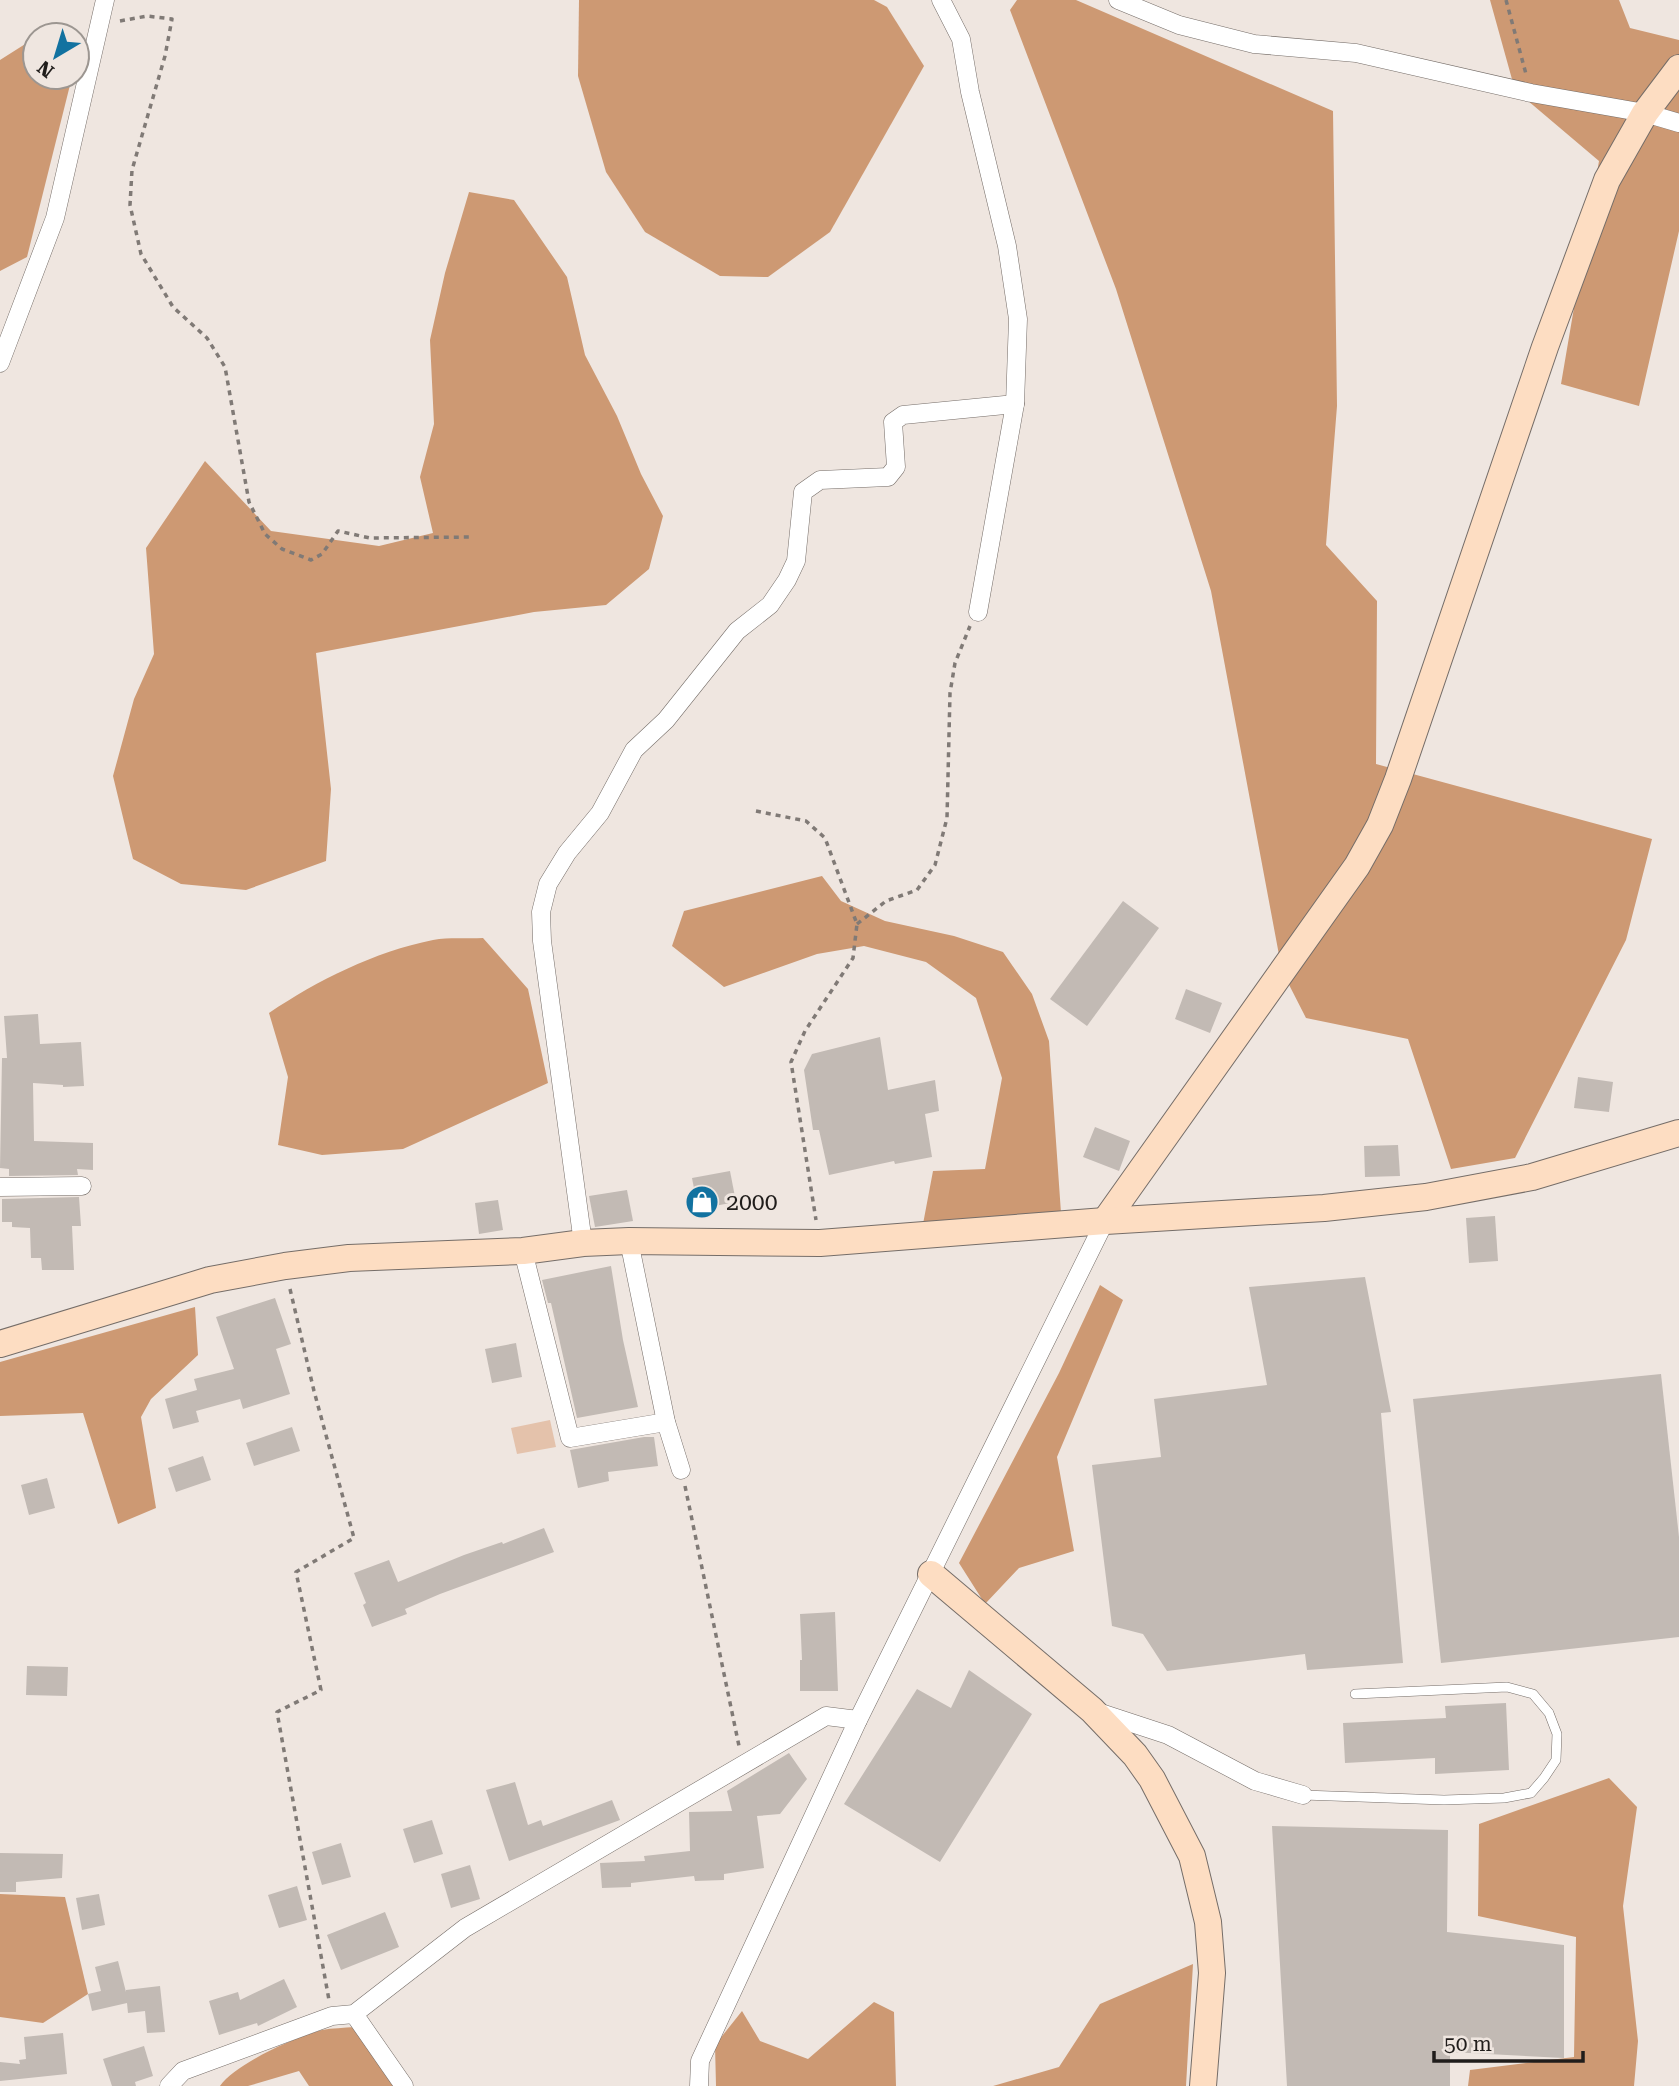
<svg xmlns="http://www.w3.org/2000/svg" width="1679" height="2086" font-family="'Roboto Serif',serif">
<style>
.green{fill:#e4c2ab}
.forest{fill:#cd9973}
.building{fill:#c2bab4}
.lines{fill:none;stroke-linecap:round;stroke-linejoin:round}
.lane-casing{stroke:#756d68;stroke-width:10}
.street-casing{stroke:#756d68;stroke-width:19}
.secondary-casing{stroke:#756d68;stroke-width:28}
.path{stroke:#807a76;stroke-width:3.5;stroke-dasharray:5 5;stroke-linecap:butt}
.lane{stroke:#fff;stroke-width:9}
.street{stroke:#fff;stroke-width:18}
.secondary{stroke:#fdddc2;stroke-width:26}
.labels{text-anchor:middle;stroke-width:6;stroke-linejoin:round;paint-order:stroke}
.poi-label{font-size:23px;fill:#201d1b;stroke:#efe6e0;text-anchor:start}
</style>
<rect width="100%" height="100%" fill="#efe6e0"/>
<polygon class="green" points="550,1420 556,1447 517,1454 511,1428"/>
<g class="forest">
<polygon points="579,0 874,0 887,7 924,66 830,232 768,277 720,276 645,232 606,172 578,76"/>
<polygon points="1017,0 1076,0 1333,111 1337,406 1326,545 1377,601 1376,764 1652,839 1626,940 1515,1158 1451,1169 1408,1039 1306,1018 1282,971 1211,591 1116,289 1010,10"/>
<polygon points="1490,0 1619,0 1630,28 1679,40 1679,231 1639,406 1561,384 1599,161 1515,90"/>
<polygon points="30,41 35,41 35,77 72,77 27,257 0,271 0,60"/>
<polygon points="469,192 514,200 567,277 585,355 617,416 641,474 663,516 649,569 606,605 534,612 316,653 331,789 326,861 246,890 181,884 133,859 113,776 134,699 154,654 146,548 205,461 271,531 379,546 433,533 420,477 434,424 430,340 445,273"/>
<polygon points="822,876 841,901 885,921 954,936 1003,952 1032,994 1049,1041 1061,1213 923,1224 933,1171 985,1169 1002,1078 976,998 926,962 864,946 817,954 724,987 672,946 684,911"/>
<path d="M 483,938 L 528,989 L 548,1083 L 403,1149 L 322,1155 L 278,1145 L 288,1077 L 269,1013 C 318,980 374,952 433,940 C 449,937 467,939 483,938 Z"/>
<polygon points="1100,1285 1123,1300 1057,1457 1074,1551 1019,1568 985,1604 959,1563 1059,1373"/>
<polygon points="195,1307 198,1355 151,1399 141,1417 156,1508 118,1524 83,1413 0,1416 0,1362"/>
<polygon points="1609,1778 1637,1807 1623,1906 1638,2041 1634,2086 1468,2086 1470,2070 1574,2057 1576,1937 1478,1916 1479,1824"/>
<polygon points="0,1894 65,1897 88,1994 43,2023 0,2017"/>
<polygon points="1193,1964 1186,2086 993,2086 1059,2067 1100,2004"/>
<polygon points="874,2002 894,2012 896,2086 716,2086 715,2045 742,2011 760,2041 808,2059"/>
<path d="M 355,2027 L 393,2086 L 309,2086 L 299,2071 L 248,2086 L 220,2086 C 235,2064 295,2037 322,2030 C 332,2028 344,2028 355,2027 Z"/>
</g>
<g class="building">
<polygon points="1123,901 1159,928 1087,1026 1050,999"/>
<polygon points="1186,989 1222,1003 1210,1033 1175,1019"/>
<polygon points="38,1014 40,1044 81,1042 84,1086 63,1087 63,1085 33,1083 34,1141 93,1143 93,1170 77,1169 78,1175 9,1176 9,1169 0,1168 2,1058 7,1058 4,1016"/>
<polygon points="880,1037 888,1090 935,1080 939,1111 925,1114 932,1157 895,1164 894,1161 829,1175 819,1130 813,1130 804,1070 812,1054"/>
<polygon points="1578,1077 1613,1082 1609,1112 1574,1108"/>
<polygon points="1095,1127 1130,1141 1119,1171 1083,1157"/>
<polygon points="1398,1145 1400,1176 1365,1177 1364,1146"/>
<polygon points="730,1171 736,1202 698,1209 692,1178"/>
<polygon points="627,1190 633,1221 595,1227 589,1196"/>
<polygon points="79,1197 81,1226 72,1226 74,1270 42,1270 41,1258 31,1258 30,1228 12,1227 12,1222 2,1222 2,1199"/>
<polygon points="498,1200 503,1230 479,1234 475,1203"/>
<polygon points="1495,1216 1498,1261 1469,1263 1466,1218"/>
<polygon points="611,1266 623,1340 638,1407 577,1418 551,1303 548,1303 542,1280"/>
<polygon points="1365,1277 1391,1412 1381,1413 1403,1663 1307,1670 1305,1654 1167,1671 1143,1634 1112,1626 1092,1465 1161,1457 1154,1399 1267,1385 1249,1287"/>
<polygon points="275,1298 291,1344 276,1349 290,1394 243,1409 240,1399 196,1411 199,1422 173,1429 165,1399 197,1390 194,1379 234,1369 216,1317"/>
<polygon points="516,1343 522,1377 492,1383 485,1349"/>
<polygon points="1661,1374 1679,1537 1679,1637 1441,1663 1413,1399"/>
<polygon points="292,1427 300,1451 254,1466 246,1443"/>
<polygon points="644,1437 654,1437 658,1466 608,1472 609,1481 578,1488 570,1450"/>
<polygon points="203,1456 211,1480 176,1492 168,1468"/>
<polygon points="47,1478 55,1508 29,1515 21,1485"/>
<polygon points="544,1528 554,1552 440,1594 405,1609 407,1614 372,1627 363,1605 366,1603 354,1573 389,1560 398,1582 464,1555 502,1542 503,1544"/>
<polygon points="835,1612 838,1691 800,1691 800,1660 802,1660 800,1614"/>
<polygon points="27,1666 68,1667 67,1696 26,1695"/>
<polygon points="969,1670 1032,1714 940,1862 844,1804 917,1689 951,1708"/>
<polygon points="1506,1703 1509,1770 1435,1774 1435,1758 1345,1763 1343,1723 1446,1718 1445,1706"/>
<polygon points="789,1753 807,1779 780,1814 757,1816 764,1868 724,1874 724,1880 695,1881 694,1876 631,1883 631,1887 602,1888 600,1863 645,1861 644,1856 690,1851 689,1812 732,1811 727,1791"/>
<polygon points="515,1782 528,1825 541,1820 543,1826 612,1800 620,1820 509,1861 486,1790"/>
<polygon points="432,1820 443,1854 414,1863 403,1829"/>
<polygon points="1272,1826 1448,1830 1447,1932 1564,1945 1564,2058 1450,2052 1450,2086 1287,2086"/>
<polygon points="341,1843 351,1877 322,1885 312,1852"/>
<polygon points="0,1853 63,1854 62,1878 16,1882 16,1892 0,1892"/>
<polygon points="470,1865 480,1899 451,1908 441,1874"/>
<polygon points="297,1886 307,1920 279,1928 268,1895"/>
<polygon points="99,1894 105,1925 82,1930 76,1898"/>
<polygon points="385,1912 399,1947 341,1970 327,1935"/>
<polygon points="118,1961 126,1992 126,1990 160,1986 165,2032 147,2033 145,2011 128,2013 127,2003 92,2011 88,1994 101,1991 95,1967"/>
<polygon points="284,1979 297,2007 258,2026 257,2023 219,2035 209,2001 238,1992 240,2000"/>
<polygon points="63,2033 67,2074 0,2081 0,2062 20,2064 19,2060 26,2059 24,2037"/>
<polygon points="144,2046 153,2076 135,2082 136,2086 112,2086 103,2059"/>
</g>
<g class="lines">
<defs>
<polyline id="lane" points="1303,1795 1444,1800 1504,1798 1531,1793 1544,1778 1556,1760 1557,1734 1549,1713 1533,1694 1507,1687 1355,1694"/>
<g id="street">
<polyline points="941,0 961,39 970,92 1007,246 1018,319 1015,404 978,612"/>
<polyline points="1118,0 1179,25 1254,44 1356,53 1531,93 1645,113 1679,123"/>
<polyline points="0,363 55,218 105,0"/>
<polyline points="0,1187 82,1186"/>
<polyline points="629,1241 666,1422 681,1470"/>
<polyline points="583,1243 542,941 541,912 548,884 567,853 600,813 634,750 666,720 737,631 770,605 787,580 796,561 803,492 820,480 888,477 896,467 893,422 903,415 1015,404"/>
<polyline points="523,1251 570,1438 666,1422"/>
<polyline points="1098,1712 1168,1735 1255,1781 1303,1795"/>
<polyline points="354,2014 404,2086"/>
<polyline points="169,2086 183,2071 332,2016 354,2014 465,1928 826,1716 858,1720"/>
<polyline points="699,2086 700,2061 858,1720 1105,1221"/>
</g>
<g id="secondary">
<polyline points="1105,1221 1357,866 1380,825 1398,779 1545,347 1607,180 1645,113 1679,68"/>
<polyline points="0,1344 210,1280 285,1266 349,1258 523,1251 583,1243 629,1241 820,1243 1105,1221 1324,1208 1426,1197 1532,1177 1679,1133"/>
<polyline points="931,1574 1092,1710 1135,1755 1152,1779 1192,1856 1208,1922 1212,1973 1203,2086"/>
</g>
</defs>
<use href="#lane" class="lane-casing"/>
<use href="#street" class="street-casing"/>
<use href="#secondary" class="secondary-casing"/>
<g class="path">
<polyline points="1506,0 1526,74"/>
<polyline points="120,21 147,16 172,19 165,56 132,170 130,205 141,254 173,307 207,338 225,367 249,502 265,534 282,549 311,560 322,554 338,531 370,538 472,537"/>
<polyline points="756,811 806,821 825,838 857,924 853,958 805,1031 791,1062 816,1220"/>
<polyline points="857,924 886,901 917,890 935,865 947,818 950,693 955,663 970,626"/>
<polyline points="290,1289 314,1391 354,1538 296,1572 321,1690 277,1712 329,2000"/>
<polyline points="685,1486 739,1746"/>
</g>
<use href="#lane" class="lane"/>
<use href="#street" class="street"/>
<use href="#secondary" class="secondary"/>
</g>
<defs>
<symbol id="shop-disc" viewBox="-11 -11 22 22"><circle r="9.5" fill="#1272a0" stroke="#efe6e0"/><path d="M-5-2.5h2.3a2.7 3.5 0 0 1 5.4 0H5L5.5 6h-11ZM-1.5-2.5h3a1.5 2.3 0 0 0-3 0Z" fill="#fff"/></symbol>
</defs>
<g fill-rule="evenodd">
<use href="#shop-disc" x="683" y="1183" width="38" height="38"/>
</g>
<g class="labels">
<g class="poi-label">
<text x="726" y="1210">2000</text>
</g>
</g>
<g transform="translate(56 56) rotate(218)"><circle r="33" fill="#efe6e0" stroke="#9c9691" stroke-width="2"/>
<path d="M0-5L12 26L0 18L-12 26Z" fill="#1272a0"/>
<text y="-10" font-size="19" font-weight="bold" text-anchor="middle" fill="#201d1b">N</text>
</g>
<path d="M1434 2051v10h149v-10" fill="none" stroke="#201d1b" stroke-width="3.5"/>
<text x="1444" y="2051" font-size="21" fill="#201d1b" stroke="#efe6e0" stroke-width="5" paint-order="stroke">50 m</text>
</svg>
